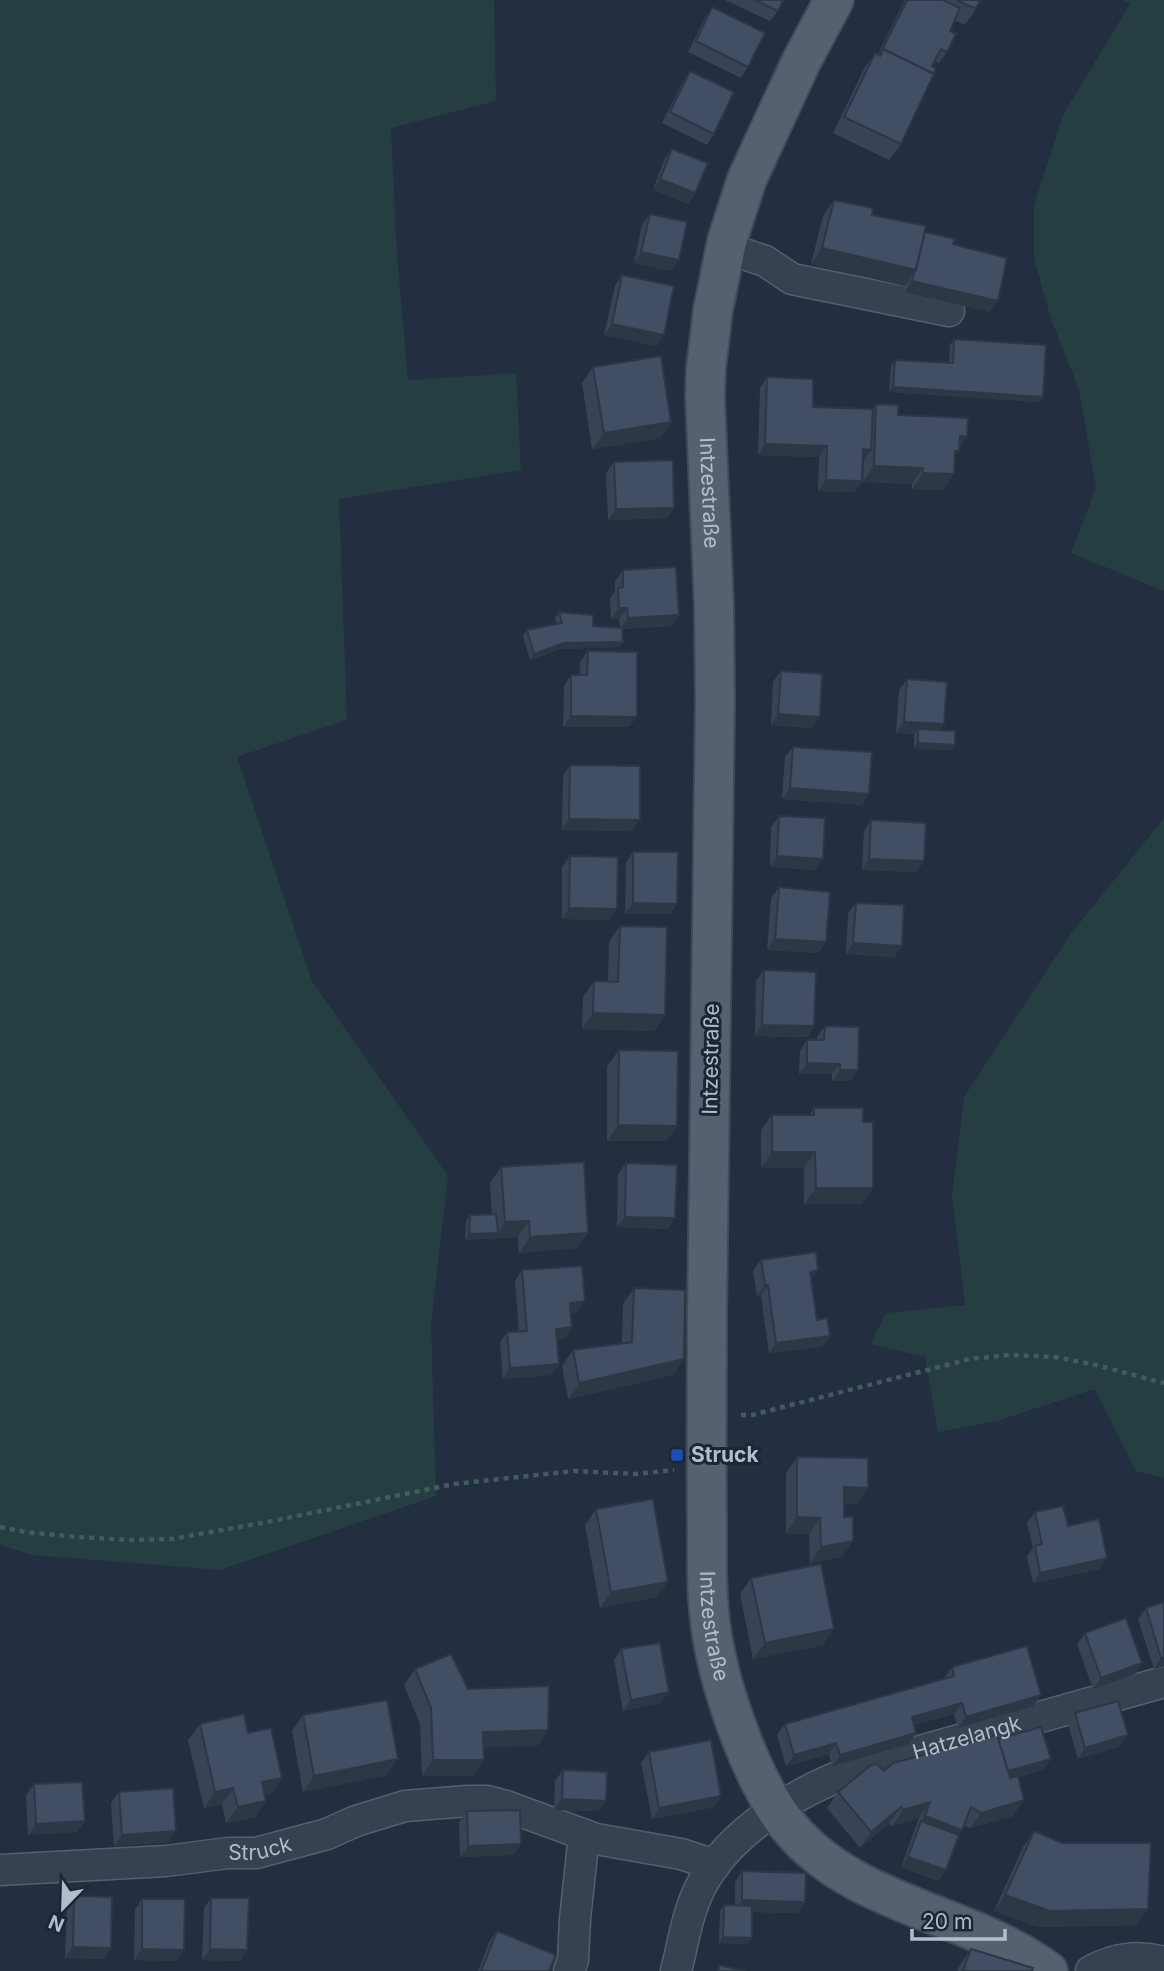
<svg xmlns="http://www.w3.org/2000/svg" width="1164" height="1971" font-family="Inter,sans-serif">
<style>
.green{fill:#253e42}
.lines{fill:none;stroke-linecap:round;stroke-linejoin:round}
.minor-casing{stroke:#555f6e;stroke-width:33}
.major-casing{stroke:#414a5a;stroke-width:42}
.path{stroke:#435b5f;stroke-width:4.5;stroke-dasharray:5 5;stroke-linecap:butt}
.minor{stroke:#374151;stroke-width:30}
.major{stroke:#556071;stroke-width:38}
.wall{fill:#394355}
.shaded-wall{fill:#2e3745}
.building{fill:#424e63;stroke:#2e3745;stroke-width:2}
.transit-dot{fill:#1a4fb4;stroke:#1c2636;stroke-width:2.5}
.labels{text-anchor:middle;stroke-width:6;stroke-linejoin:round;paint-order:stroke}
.street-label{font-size:21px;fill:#b4bccb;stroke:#1c2636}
.poi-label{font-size:21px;font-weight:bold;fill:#b4bccb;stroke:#1c2636;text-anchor:start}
</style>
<rect width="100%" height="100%" fill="#232f41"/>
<g class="green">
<polygon points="0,0 494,0 496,101 391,128 397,256 408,380 516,373 521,470 339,499 347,720 237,757 312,981 448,1176 431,1323 436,1496 220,1570 33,1555 0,1545"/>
<polygon points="1124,0 1164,0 1164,591 1071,553 1096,488 1079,389 1051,319 1034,258 1034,206 1063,115 1130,4"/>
<polygon points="1164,818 1164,1478 1136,1471 1095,1389 997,1421 938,1432 925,1357 871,1344 886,1313 965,1305 952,1195 964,1097 1070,935"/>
</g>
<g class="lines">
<defs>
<g id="minor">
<polyline points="726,248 765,261 792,279 949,311"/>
<path id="s1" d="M 0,1870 L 166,1861 L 228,1853 L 256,1853 L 327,1834 L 356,1821 L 405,1806 L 468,1801 L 487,1801 L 506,1806 L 596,1839 L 681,1854 L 715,1865"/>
<polyline points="569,1971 573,1960 575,1919 584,1835"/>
<path id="s2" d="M 676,1971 C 683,1944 687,1914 700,1888 C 730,1829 800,1790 860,1768 L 1164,1682"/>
<path d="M 1091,1971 C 1115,1958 1137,1955 1164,1962"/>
</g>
<g id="major">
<path id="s3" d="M 834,0 L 801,62 L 747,179 L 727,241 L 713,310 L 706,368 L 705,397 L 714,606 L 715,698 C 713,904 709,1110 707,1315 C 707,1386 706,1456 707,1526 C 707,1562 706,1599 712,1635 C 721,1691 753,1785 790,1828 C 856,1907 969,1912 1048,1971"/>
</g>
</defs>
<use href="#minor" class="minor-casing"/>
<use href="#major" class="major-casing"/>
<g class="path">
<polyline points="741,1415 752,1415 970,1359 1009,1355 1055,1357 1096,1365 1164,1383"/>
<polyline points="0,1527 25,1532 78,1537 128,1540 172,1539 267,1522 454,1484 574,1471 636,1474 674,1470"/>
</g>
<use href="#minor" class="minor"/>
<use href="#major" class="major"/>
</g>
<g class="wall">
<polygon points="725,0 783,0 778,11 770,21"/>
<polygon points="905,0 980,0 976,9 965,25 954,20 950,31 947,52 939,63 935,61 901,144 889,160 833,133 864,69 875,53 878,54"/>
<polygon points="712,7 748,67 741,78 688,52 705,18"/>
<polygon points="690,71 714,134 707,145 662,123 683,82"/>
<polygon points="672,149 695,193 688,204 653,190 664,160"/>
<polygon points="834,200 872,215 925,232 953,244 990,312 905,292 906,284 905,286 811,264 823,216"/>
<polygon points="650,214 671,271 634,263 642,225"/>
<polygon points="622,275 657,346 604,335 615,286"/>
<polygon points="954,339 1039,402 889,392 891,365 895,360 949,363 950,345"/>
<polygon points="593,367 671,422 660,438 592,449 582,383"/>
<polygon points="767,377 813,407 873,409 876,404 959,448 954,458 943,490 912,489 912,484 863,482 864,460 862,460 862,481 854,492 818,491 819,457 758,455 760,388"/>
<polygon points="614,462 667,518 608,520 606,473"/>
<polygon points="623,570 672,626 622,629 623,642 619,647 560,649 530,660 523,636 527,630 557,624 555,618 559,612 593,626 620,628 619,619 611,619 610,598 615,591 615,581"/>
<polygon points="588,651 629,727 563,727 564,686 571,675 580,675 580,662"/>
<polygon points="781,671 812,728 771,725 773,682"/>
<polygon points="907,679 940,730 955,745 951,750 914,748 914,734 896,733 899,690"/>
<polygon points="793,747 862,805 782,799 785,757"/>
<polygon points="570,765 632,831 562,830 563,776"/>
<polygon points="779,816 823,859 815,870 770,867 771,827"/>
<polygon points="871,820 924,861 916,872 862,870 864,831"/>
<polygon points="633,852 677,904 670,914 625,914 626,862"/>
<polygon points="570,856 617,909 609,920 562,919 562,867"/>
<polygon points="779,887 826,942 818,953 767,950 771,898"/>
<polygon points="856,903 902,946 894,957 846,954 848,913"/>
<polygon points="620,926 654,1031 582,1029 583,997 594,981 608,982 609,942"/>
<polygon points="764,970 814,1026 807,1037 755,1036 756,981"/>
<polygon points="825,1026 850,1081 832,1081 832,1074 799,1074 800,1051 807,1040 817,1040 817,1037"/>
<polygon points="619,1050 677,1126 666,1141 607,1141 607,1066"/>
<polygon points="814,1108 863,1122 873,1188 861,1204 804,1204 804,1168 761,1168 761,1130 772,1115 809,1115"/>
<polygon points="626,1163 668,1229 617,1227 618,1174"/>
<polygon points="501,1167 588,1233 577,1248 519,1253 518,1237 465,1240 466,1221 470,1215 492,1214 490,1183"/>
<polygon points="761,1260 811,1280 817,1320 830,1336 822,1347 769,1353 761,1296 757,1296 753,1271"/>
<polygon points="522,1270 577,1312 571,1313 572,1327 565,1338 557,1339 559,1364 551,1375 503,1379 500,1343 507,1332 519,1332 515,1281"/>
<polygon points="634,1288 673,1375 568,1399 562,1366 573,1350 622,1343 623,1304"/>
<polygon points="797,1457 868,1488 857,1504 844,1504 842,1557 810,1563 809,1534 786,1533 786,1473"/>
<polygon points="596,1509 657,1597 600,1608 585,1525"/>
<polygon points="1035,1512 1068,1526 1100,1569 1033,1583 1027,1557 1033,1548 1027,1523"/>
<polygon points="751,1578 823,1645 753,1659 740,1594"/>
<polygon points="1164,1602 1164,1666 1154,1669 1138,1619 1146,1608"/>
<polygon points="1085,1633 1142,1663 1135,1674 1093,1689 1077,1644"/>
<polygon points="621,1649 661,1703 623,1711 614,1660"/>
<polygon points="952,1667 1041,1695 1033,1706 958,1728 954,1714 914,1725 909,1744 832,1766 829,1754 786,1766 777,1735 785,1724 944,1679 944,1678"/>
<polygon points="415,1669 468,1689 548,1730 537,1746 484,1747 473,1776 422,1776 420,1724 404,1685"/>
<polygon points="1075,1713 1120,1746 1078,1759 1068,1724"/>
<polygon points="303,1715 387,1775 303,1792 292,1731"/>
<polygon points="200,1724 248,1733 282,1778 271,1794 264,1795 266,1801 255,1817 226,1823 222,1804 204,1808 188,1740"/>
<polygon points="998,1739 1043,1770 1018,1777 1013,1816 970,1828 964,1825 959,1835 946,1870 938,1881 901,1867 919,1818 892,1826 889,1823 860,1848 827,1808 838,1792 884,1771"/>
<polygon points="649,1752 721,1796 714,1807 652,1819 641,1763"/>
<polygon points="563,1770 599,1811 554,1810 555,1781"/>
<polygon points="34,1784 85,1821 77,1832 28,1835 26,1795"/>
<polygon points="119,1792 169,1842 114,1846 111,1803"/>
<polygon points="467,1811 513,1855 460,1857 459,1822"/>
<polygon points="1034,1831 1137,1925 1038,1927 994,1911 1023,1847"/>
<polygon points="742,1871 805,1902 798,1913 752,1912 748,1944 719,1943 720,1911 724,1905 735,1906 735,1882"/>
<polygon points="74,1896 104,1959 65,1958 67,1907"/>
<polygon points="211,1898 240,1961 202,1960 204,1908"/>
<polygon points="142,1899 184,1950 176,1961 134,1960 135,1910"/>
<polygon points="497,1931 549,1971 478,1971 489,1942"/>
<polygon points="971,1949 1032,1971 957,1971 960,1965"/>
</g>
<g class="shaded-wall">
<polygon points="660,179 695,193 688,204 653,190"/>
<polygon points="822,248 916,270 905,286 811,264"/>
<polygon points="641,252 679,260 671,271 634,263"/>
<polygon points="912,281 998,301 990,312 905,292"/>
<polygon points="612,324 664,335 657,346 604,335"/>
<polygon points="893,387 1043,397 1039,402 889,392"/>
<polygon points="671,422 660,438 592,449 604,433"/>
<polygon points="960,436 967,437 957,451 959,451 948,467"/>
<polygon points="765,444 827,446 819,457 758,455"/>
<polygon points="863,449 871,450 864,460 855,460"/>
<polygon points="874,466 923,468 912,484 863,482"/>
<polygon points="923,473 954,474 943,490 912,489"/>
<polygon points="826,480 862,481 854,492 818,491"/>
<polygon points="674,508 667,518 608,520 616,509"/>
<polygon points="619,608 627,608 619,619 611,619"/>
<polygon points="679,615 672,626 620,629 628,618"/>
<polygon points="623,642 619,647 560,649 530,660 534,654 564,643"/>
<polygon points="778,714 820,717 812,728 771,725"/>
<polygon points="571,716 637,717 629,727 563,727"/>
<polygon points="904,722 944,724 937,735 918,729 914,734 896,733"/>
<polygon points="918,743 955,745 951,750 914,748"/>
<polygon points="790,788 869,794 862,805 782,799"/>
<polygon points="569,819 640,820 632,831 562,830"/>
<polygon points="777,856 823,859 815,870 770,867"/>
<polygon points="869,859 924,861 916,872 862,870"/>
<polygon points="633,903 677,904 670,914 625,914"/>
<polygon points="569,908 617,909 609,920 562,919"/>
<polygon points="775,939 826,942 818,953 767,950"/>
<polygon points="853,943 902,946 894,957 846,954"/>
<polygon points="593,1013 665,1015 654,1031 582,1029"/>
<polygon points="762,1025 814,1026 807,1037 755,1036"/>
<polygon points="807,1063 840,1064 832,1074 799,1074"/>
<polygon points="840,1070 858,1070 850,1081 832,1081"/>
<polygon points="618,1125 677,1126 666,1141 607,1141"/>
<polygon points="772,1152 815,1152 804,1168 761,1168"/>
<polygon points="816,1188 873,1188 861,1204 804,1204"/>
<polygon points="625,1217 675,1218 668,1229 617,1227"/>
<polygon points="529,1221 518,1237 465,1240 469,1234 498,1233 505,1222"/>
<polygon points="588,1233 577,1248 519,1253 530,1237"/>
<polygon points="818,1270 810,1281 810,1272"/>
<polygon points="765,1285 768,1285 761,1296 757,1296"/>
<polygon points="585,1301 577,1312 563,1313 570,1303"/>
<polygon points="572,1327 565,1338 548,1339 556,1329"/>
<polygon points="830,1336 822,1347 769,1353 776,1343"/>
<polygon points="684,1359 673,1375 568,1399 579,1383"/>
<polygon points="559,1364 551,1375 503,1379 510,1368"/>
<polygon points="844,1487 868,1488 857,1504 833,1503"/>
<polygon points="797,1517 820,1518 809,1534 786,1533"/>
<polygon points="853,1541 842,1557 810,1563 821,1547"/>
<polygon points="1107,1558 1100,1569 1033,1583 1040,1573"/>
<polygon points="668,1582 657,1597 600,1608 611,1592"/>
<polygon points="834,1629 823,1645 753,1659 765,1643"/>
<polygon points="1161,1658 1164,1658 1164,1666 1154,1669"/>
<polygon points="1142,1663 1135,1674 1093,1689 1101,1678"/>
<polygon points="669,1692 661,1703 623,1711 631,1700"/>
<polygon points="1041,1695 1033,1706 958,1728 966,1717"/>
<polygon points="962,1703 954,1714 904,1728 912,1717"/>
<polygon points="548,1730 537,1746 472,1748 483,1732"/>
<polygon points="916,1733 909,1744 832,1766 840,1755"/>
<polygon points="1128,1735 1120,1746 1078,1759 1085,1748"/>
<polygon points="836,1743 829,1754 786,1766 794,1755"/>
<polygon points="398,1759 387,1775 303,1792 314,1776"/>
<polygon points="1051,1759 1043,1770 995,1783 1003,1772"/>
<polygon points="433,1760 484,1760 473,1776 422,1776"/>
<polygon points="282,1778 271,1794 250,1798 262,1782"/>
<polygon points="233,1788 222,1804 204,1808 215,1792"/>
<polygon points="721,1796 714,1807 652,1819 659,1808"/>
<polygon points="562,1799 606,1801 599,1811 554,1810"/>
<polygon points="1024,1800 1013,1816 970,1828 981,1813"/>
<polygon points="266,1801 255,1817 226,1823 238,1807"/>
<polygon points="930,1802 919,1818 892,1826 903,1810"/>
<polygon points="901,1807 889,1823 860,1848 871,1832"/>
<polygon points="925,1816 962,1830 951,1846 921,1821"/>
<polygon points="85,1821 77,1832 28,1835 36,1824"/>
<polygon points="176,1831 169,1842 114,1846 122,1835"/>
<polygon points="521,1844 513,1855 460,1857 468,1846"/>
<polygon points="908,1857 946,1870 938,1881 901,1867"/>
<polygon points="1005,1895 1148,1909 1137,1925 1038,1927 994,1911"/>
<polygon points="742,1900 805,1902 798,1913 734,1911"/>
<polygon points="723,1937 752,1938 748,1944 719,1943"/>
<polygon points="73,1947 111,1948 104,1959 65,1958"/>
<polygon points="142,1949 184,1950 176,1961 134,1960"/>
<polygon points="210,1949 247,1950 240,1961 202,1960"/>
</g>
<g class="building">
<polygon points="755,0 783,0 778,11"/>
<polygon points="907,0 943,0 960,8 950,31 956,34 947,52 941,49 932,66 936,68 934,74 883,49 880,54"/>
<polygon points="956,0 980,0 976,9"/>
<polygon points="712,7 765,33 748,67 696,41"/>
<polygon points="883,49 934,74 901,144 844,117 875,53 880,56"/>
<polygon points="690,71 734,92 714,134 670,112"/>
<polygon points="672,149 708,163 695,193 660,179"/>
<polygon points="834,200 873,208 872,215 926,226 916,270 822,248"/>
<polygon points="650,214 687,222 679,260 641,252"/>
<polygon points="925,232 955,239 953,244 1007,258 998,301 912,281 914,273 916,270"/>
<polygon points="622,275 674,286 664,335 612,324"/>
<polygon points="954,339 1046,345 1043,397 893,387 895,360 953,363"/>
<polygon points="661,356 671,422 604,433 593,367"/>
<polygon points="767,377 813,379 813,407 873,409 871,450 863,449 862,481 826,480 827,446 765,444"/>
<polygon points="876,404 898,405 898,415 968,418 967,437 960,436 959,451 955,451 954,474 923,473 923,468 874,466"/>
<polygon points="673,460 674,508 616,509 614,462"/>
<polygon points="676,567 679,615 628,618 627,608 619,608 618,588 623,587 623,570"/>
<polygon points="559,612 593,615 593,626 622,628 623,642 564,643 534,654 527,630 562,623"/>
<polygon points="588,651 637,652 637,717 571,716 571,675 587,675"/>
<polygon points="781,671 822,674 820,717 778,714"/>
<polygon points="907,679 947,682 944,724 904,722"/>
<polygon points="918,729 955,731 955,745 918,743"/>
<polygon points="793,747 872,752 869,794 790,788"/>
<polygon points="570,765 640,766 640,820 569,819"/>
<polygon points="779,816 825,818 823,859 777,856"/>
<polygon points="871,820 926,823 924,861 869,859"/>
<polygon points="633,852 678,852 677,904 633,903"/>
<polygon points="570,856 618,857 617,909 569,908"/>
<polygon points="779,887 830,892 826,942 775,939"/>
<polygon points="856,903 904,905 902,946 853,943"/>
<polygon points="620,926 667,927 665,1015 593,1013 594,981 618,982"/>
<polygon points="764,970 816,972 814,1026 762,1025"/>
<polygon points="825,1026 859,1027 858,1070 840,1070 840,1064 807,1063 807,1040 824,1040"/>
<polygon points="619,1050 678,1051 677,1126 618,1125"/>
<polygon points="814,1108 863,1108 863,1122 873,1122 873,1188 816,1188 815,1152 772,1152 772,1115 814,1115"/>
<polygon points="584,1162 588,1233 530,1237 529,1221 505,1222 501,1167"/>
<polygon points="626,1163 677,1165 675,1218 625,1217"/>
<polygon points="496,1214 498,1233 469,1234 470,1215"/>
<polygon points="816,1252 818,1270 810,1272 817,1320 827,1318 830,1336 776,1343 768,1285 765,1285 761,1260"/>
<polygon points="582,1266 585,1301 570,1303 572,1327 556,1329 559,1364 510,1368 507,1332 527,1331 522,1270"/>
<polygon points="634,1288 685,1290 684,1359 579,1383 573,1350 632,1342"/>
<polygon points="797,1457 868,1458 868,1488 844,1487 844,1517 853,1517 853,1541 821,1547 820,1518 797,1517"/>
<polygon points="653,1499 668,1582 611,1592 596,1509"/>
<polygon points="1063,1506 1068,1526 1099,1519 1107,1558 1040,1573 1035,1546 1042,1544 1035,1512"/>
<polygon points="821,1564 834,1629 765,1643 751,1578"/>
<polygon points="1164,1602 1164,1658 1161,1658 1146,1608"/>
<polygon points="1126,1618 1142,1663 1101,1678 1085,1633"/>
<polygon points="660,1643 669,1692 631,1700 621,1649"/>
<polygon points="1027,1646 1041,1695 966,1717 962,1703 912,1717 916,1733 840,1755 836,1743 794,1755 785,1724 954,1676 952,1667"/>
<polygon points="451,1654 468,1689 549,1686 548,1730 483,1732 484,1760 433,1760 431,1708 415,1669"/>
<polygon points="387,1700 398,1759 314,1776 303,1715"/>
<polygon points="1118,1701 1128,1735 1085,1748 1075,1713"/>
<polygon points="244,1714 248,1733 271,1728 282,1778 262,1782 266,1801 238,1807 233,1788 215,1792 200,1724"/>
<polygon points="1041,1727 1051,1759 1008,1771 998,1739"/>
<polygon points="997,1735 1010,1778 1018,1776 1024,1800 981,1813 971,1807 962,1830 925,1816 930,1802 903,1810 901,1807 871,1832 838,1792 871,1765 877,1764 884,1771 893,1763"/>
<polygon points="711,1740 721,1796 659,1808 649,1752"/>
<polygon points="563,1770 607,1772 606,1801 562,1799"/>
<polygon points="82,1782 85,1821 36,1824 34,1784"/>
<polygon points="173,1788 176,1831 122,1835 119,1792"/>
<polygon points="520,1810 521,1844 468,1846 467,1811"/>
<polygon points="921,1821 959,1835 946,1870 908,1857"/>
<polygon points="1034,1831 1062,1843 1151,1843 1148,1909 1050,1911 1005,1895"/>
<polygon points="742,1871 806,1873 805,1902 742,1900"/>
<polygon points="74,1896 112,1897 111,1948 73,1947"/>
<polygon points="211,1898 249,1898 247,1950 210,1949"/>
<polygon points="142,1899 185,1899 184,1950 142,1949"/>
<polygon points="724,1905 752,1906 752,1938 723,1937"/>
<polygon points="497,1931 556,1955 549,1971 481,1971"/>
<polygon points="971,1949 1033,1968 1032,1971 963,1971"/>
<polygon points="719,1965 745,1971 718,1971"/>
</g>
<rect class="transit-dot" x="670" y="1448" width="14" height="14" rx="3.5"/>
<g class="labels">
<g class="street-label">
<text dy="7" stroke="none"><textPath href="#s3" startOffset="518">Intzestraße</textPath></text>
<text transform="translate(711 1059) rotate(-89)" y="7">Intzestraße</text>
<text dy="7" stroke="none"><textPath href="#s3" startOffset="1652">Intzestraße</textPath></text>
<text dy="7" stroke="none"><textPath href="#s2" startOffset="402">Hatzelangk</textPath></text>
<text dy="7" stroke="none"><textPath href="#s1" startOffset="261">Struck</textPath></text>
</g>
<g class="poi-label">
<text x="691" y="1462">Struck</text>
</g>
</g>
<g transform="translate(63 1908) rotate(203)" stroke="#1c2636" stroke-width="5" paint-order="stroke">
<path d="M0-5L12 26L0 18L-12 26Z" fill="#b4bccb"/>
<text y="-10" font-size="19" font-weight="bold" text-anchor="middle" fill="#b4bccb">N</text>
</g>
<path d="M912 1929v10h93v-10" fill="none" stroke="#b4bccb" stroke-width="3.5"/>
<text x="922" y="1929" font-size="21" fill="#b4bccb" stroke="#1c2636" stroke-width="5" paint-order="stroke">20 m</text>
</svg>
